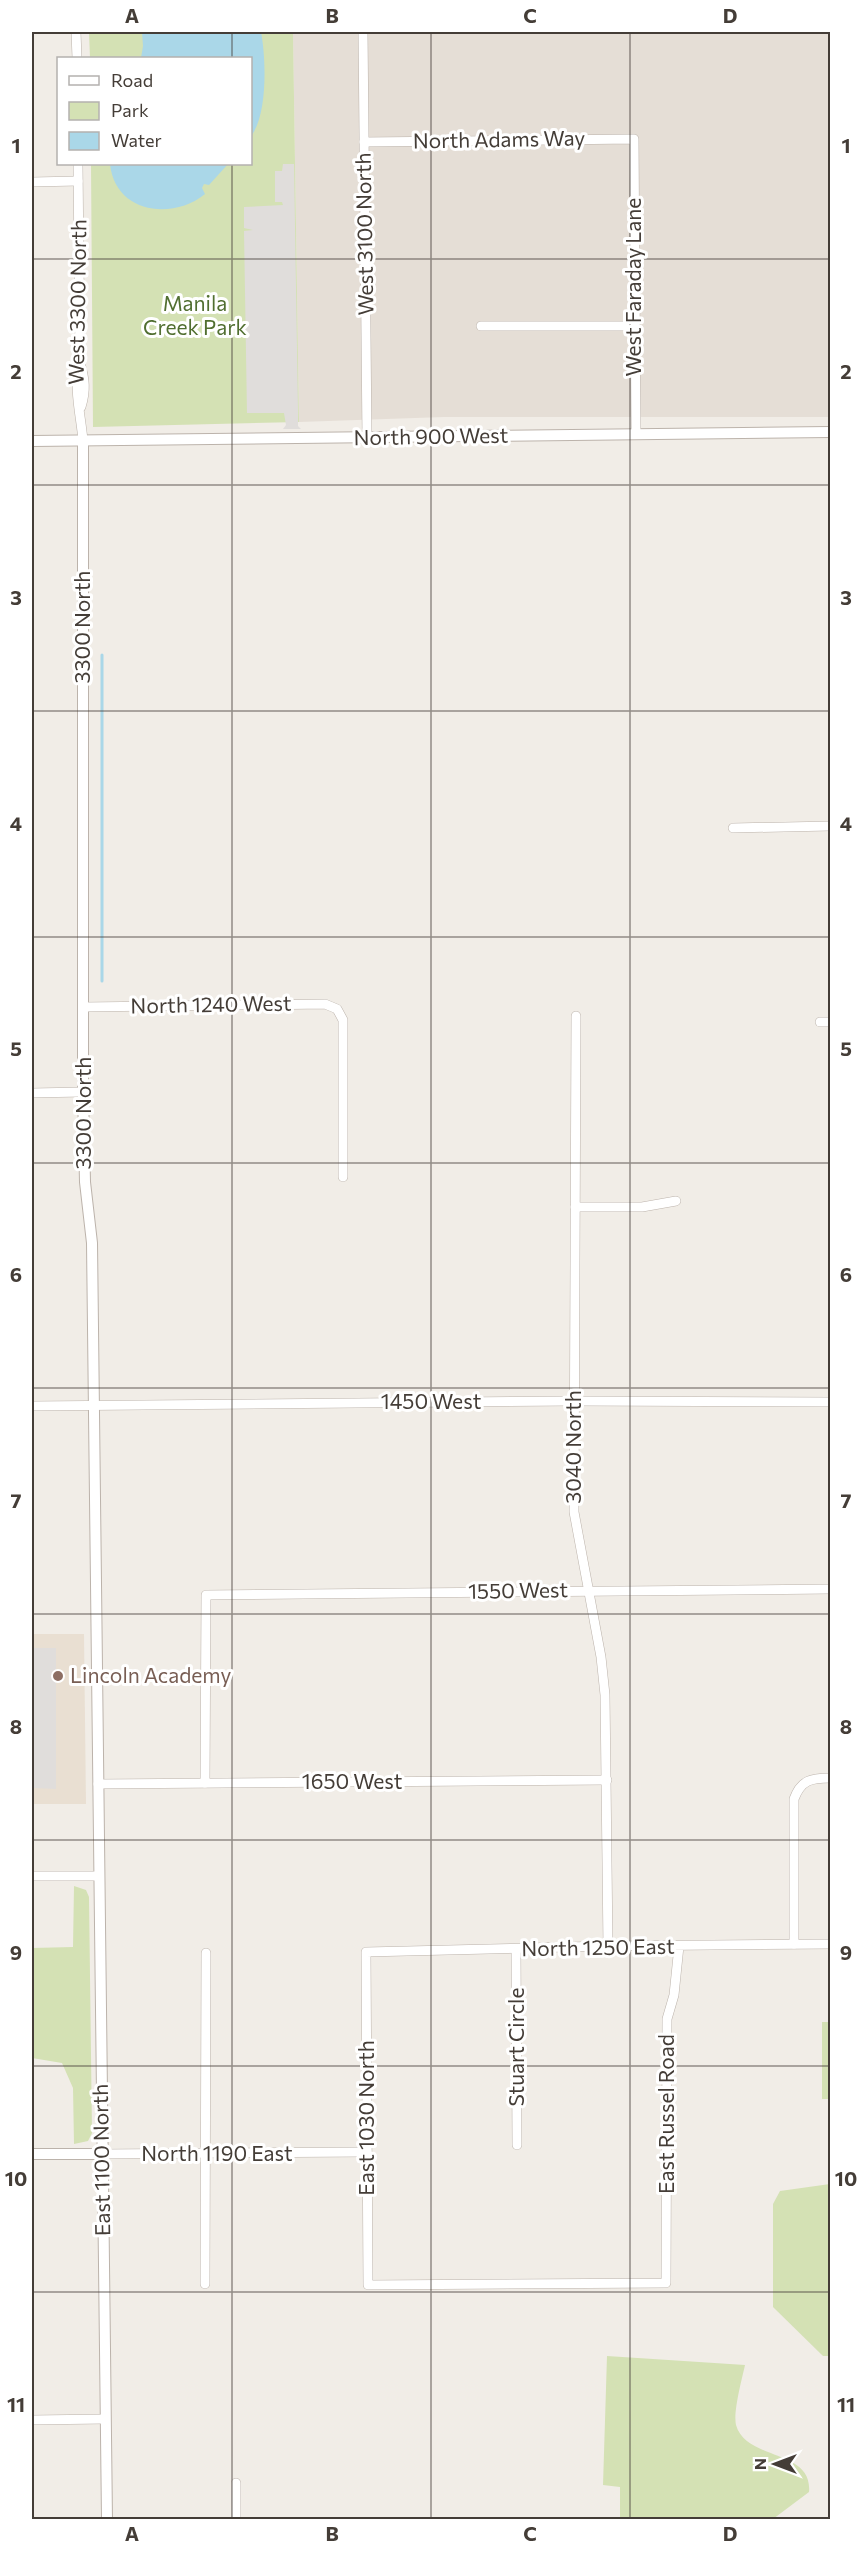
<svg xmlns="http://www.w3.org/2000/svg" width="862" height="2551" font-family="Commissioner,sans-serif">
<style>
.residential{fill:#e5ded6}
.education{fill:#e9dfd2}
.green{fill:#d4e1b4}
.parking{fill:#e0dddb}
.water{fill:#aad7e8}
.lines{fill:none;stroke-linecap:round;stroke-linejoin:round}
.stream{stroke:#aad7e8;stroke-width:3}
.minor-casing{stroke:#bcb3ab;stroke-width:10}
.tertiary-casing{stroke:#bcb3ab;stroke-width:12}
.minor{stroke:#fff;stroke-width:9}
.tertiary{stroke:#fff;stroke-width:10}
.grid{fill:none;stroke:#443d37;stroke-width:1.5;stroke-opacity:0.55}
.education-dot{fill:#8d6e63;stroke:#fff;stroke-width:2}
.labels{text-anchor:middle;stroke-width:6;stroke-linejoin:round;paint-order:stroke}
.street-label{font-size:21px;fill:#443d37;stroke:#fff}
.park-label{font-size:21px;fill:#516f31;stroke:#fff}
.education-label{font-size:21px;fill:#785e54;stroke:#fff;text-anchor:start}
.neatline{fill:none;stroke:#443d37;stroke-width:2}
.grid-label{font-size:20px;text-anchor:middle;font-weight:bold;fill:#443d37}
</style>
<rect width="100%" height="100%" fill="#f1ede7"/>
<polygon class="residential" points="293,32 830,32 830,417 444,417 299,422"/>
<polygon class="education" points="32,1634 84,1634 86,1804 32,1804"/>
<g class="green">
<polygon points="89,32 293,32 299,422 93,427 91,164 250,164 250,58 90,58"/>
<polygon points="74,1886 86,1890 89,1897 92,2133 88,2141 74,2144 73,2088 62,2063 32,2058 32,1948 73,1947"/>
<rect x="822" y="2022" width="8" height="77"/>
<polygon points="830,2184 830,2356 823,2356 773,2307 773,2204 780,2191"/>
<path d="M 607,2356 L 745,2365 C 742,2379 733,2412 736,2425 C 746,2461 813,2449 809,2492 L 773,2519 L 620,2519 L 620,2487 L 603,2485 Z"/>
</g>
<g class="parking">
<polygon points="283,164 294,164 298,410 298,426 301,429 283,429 286,425 284,413 247,413 244,231 253,230 244,228 244,207 283,205 282,202 275,202 275,171 282,171"/>
<polygon points="32,1648 56,1648 56,1789 34,1788"/>
</g>
<g class="water">
<path d="M 142,32 L 261,32 C 266,57 268,115 251,136 L 250,58 L 141,58 L 143,46 Z"/>
<path d="M 110,164 L 228,164 L 209,185 L 204,184 L 202,188 L 205,194 C 172,221 115,213 110,164 Z"/>
</g>
<g class="lines">
<polyline class="stream" points="102,655 102,981"/>
<defs>
<g id="minor">
<polyline points="76,32 77,58"/>
<polyline points="363,32 367,437"/>
<polyline points="364,142 634,139 636,434"/>
<path d="M 78,164 L 80,363 C 73,389 81,415 83,441"/>
<polyline points="32,182 78,181"/>
<polyline points="481,326 633,326"/>
<path d="M 80,363 C 85,379 86,391 81,407"/>
<polyline points="733,828 830,826"/>
<polyline points="84,1007 325,1004 337,1009 343,1020 343,1177"/>
<polyline points="576,1016 574,1512 601,1657 605,1695 608,1946"/>
<polyline points="820,1022 830,1022"/>
<polyline points="32,1093 83,1092"/>
<polyline points="575,1207 642,1207 676,1201"/>
<polyline points="32,1406 573,1401 830,1402"/>
<polyline points="205,1783 206,1595 830,1589"/>
<polyline points="98,1784 607,1780"/>
<polyline points="32,1876 98,1876"/>
<path d="M 794,1944 L 794,1799 C 801,1780 811,1778 830,1778"/>
<polyline points="679,1946 674,1995 667,2019 666,2283 368,2285 366,1952 608,1946 830,1944"/>
<polyline points="516,1949 517,2145"/>
<polyline points="102,2154 367,2152"/>
<polyline points="205,2284 206,1953"/>
<polyline points="32,2420 105,2419"/>
<polyline points="236,2483 236,2520"/>
</g>
<g id="tertiary">
<polyline points="32,441 830,432"/>
<polyline points="83,441 83,1092 85,1182 92,1243 107,2520"/>
<polyline points="32,2154 102,2154"/>
</g>
</defs>
<use href="#minor" class="minor-casing"/>
<use href="#tertiary" class="tertiary-casing"/>
<use href="#minor" class="minor"/>
<use href="#tertiary" class="tertiary"/>
</g>
<path class="grid" d="M 232,32 L 232,58M 431,32 L 431,2520M 630,32 L 630,2520M 232,164 L 232,2520M 32,259 L 830,259M 32,485 L 830,485M 32,711 L 830,711M 32,937 L 830,937M 32,1163 L 830,1163M 32,1388 L 830,1388M 32,1614 L 830,1614M 32,1840 L 830,1840M 32,2066 L 830,2066M 32,2292 L 830,2292"/>
<circle class="education-dot" cx="58" cy="1676" r="6"/>
<g class="labels">
<g class="street-label">
<text transform="translate(499 140) rotate(-1)" y="7">North Adams Way</text>
<text transform="translate(365 234) rotate(-91)" y="7">West 3100 North</text>
<text transform="translate(634 287) rotate(-90)" y="7">West Faraday Lane</text>
<text transform="translate(78 302) rotate(-89)" y="7">West 3300 North</text>
<text transform="translate(431 437) rotate(-1)" y="7">North 900 West</text>
<text transform="translate(83 627) rotate(-90)" y="7">3300 North</text>
<text transform="translate(211 1005) rotate(-1)" y="7">North 1240 West</text>
<text transform="translate(84 1113) rotate(-90)" y="7">3300 North</text>
<text x="431" y="1409">1450 West</text>
<text transform="translate(574 1447) rotate(-90)" y="7">3040 North</text>
<text transform="translate(518 1591) rotate(-1)" y="7">1550 West</text>
<text x="352" y="1789">1650 West</text>
<text transform="translate(598 1948) rotate(-1)" y="7">North 1250 East</text>
<text transform="translate(517 2047) rotate(-90)" y="7">Stuart Circle</text>
<text transform="translate(667 2114) rotate(-90)" y="7">East Russel Road</text>
<text transform="translate(367 2118) rotate(-90)" y="7">East 1030 North</text>
<text x="217" y="2161">North 1190 East</text>
<text transform="translate(102 2160) rotate(-91)" y="7">East 1100 North</text>
</g>
<g class="park-label">
<text x="195" y="311">Manila<tspan x="195" dy="24">Creek Park</tspan></text>
</g>
<g class="education-label">
<text x="70" y="1683">Lincoln Academy</text>
</g>
</g>
<rect width="862" height="2551" fill="none" stroke="#ffffff" stroke-width="66"/>
<rect x="57" y="57" width="195" height="108" fill="#ffffff" stroke="#b4b1af" stroke-width="1.5"/>
<rect x="69" y="76" width="30" height="9" fill="#ffffff" stroke="#b4b1af" stroke-width="1.5"/>
<text x="111" y="87" font-size="18" fill="#443d37">Road</text>
<rect x="69" y="102" width="30" height="18" fill="#d4e1b4" stroke="#b4b1af" stroke-width="1.5"/>
<text x="111" y="117" font-size="18" fill="#443d37">Park</text>
<rect x="69" y="132" width="30" height="18" fill="#aad7e8" stroke="#b4b1af" stroke-width="1.5"/>
<text x="111" y="147" font-size="18" fill="#443d37">Water</text>
<g transform="translate(775 2464) rotate(270)" stroke="#ffffff" stroke-width="4.5" paint-order="stroke">
<path d="M0-4.5L10 22L0 15L-10 22Z" fill="#443d37"/>
<text y="-9" font-size="16" font-weight="bold" text-anchor="middle" fill="#443d37">N</text>
</g>
<rect x="33" y="33" width="796" height="2485" class="neatline"/>
<g class="grid-label">
<text x="132" y="23">A</text>
<text x="332" y="23">B</text>
<text x="530" y="23">C</text>
<text x="730" y="23">D</text>
<text x="16" y="153">1</text>
<text x="846" y="153">1</text>
<text x="16" y="379">2</text>
<text x="846" y="379">2</text>
<text x="16" y="605">3</text>
<text x="846" y="605">3</text>
<text x="16" y="831">4</text>
<text x="846" y="831">4</text>
<text x="16" y="1056">5</text>
<text x="846" y="1056">5</text>
<text x="16" y="1282">6</text>
<text x="846" y="1282">6</text>
<text x="16" y="1508">7</text>
<text x="846" y="1508">7</text>
<text x="16" y="1734">8</text>
<text x="846" y="1734">8</text>
<text x="16" y="1960">9</text>
<text x="846" y="1960">9</text>
<text x="16" y="2186">10</text>
<text x="846" y="2186">10</text>
<text x="16" y="2412">11</text>
<text x="846" y="2412">11</text>
<text x="132" y="2541">A</text>
<text x="332" y="2541">B</text>
<text x="530" y="2541">C</text>
<text x="730" y="2541">D</text>
</g>
</svg>
